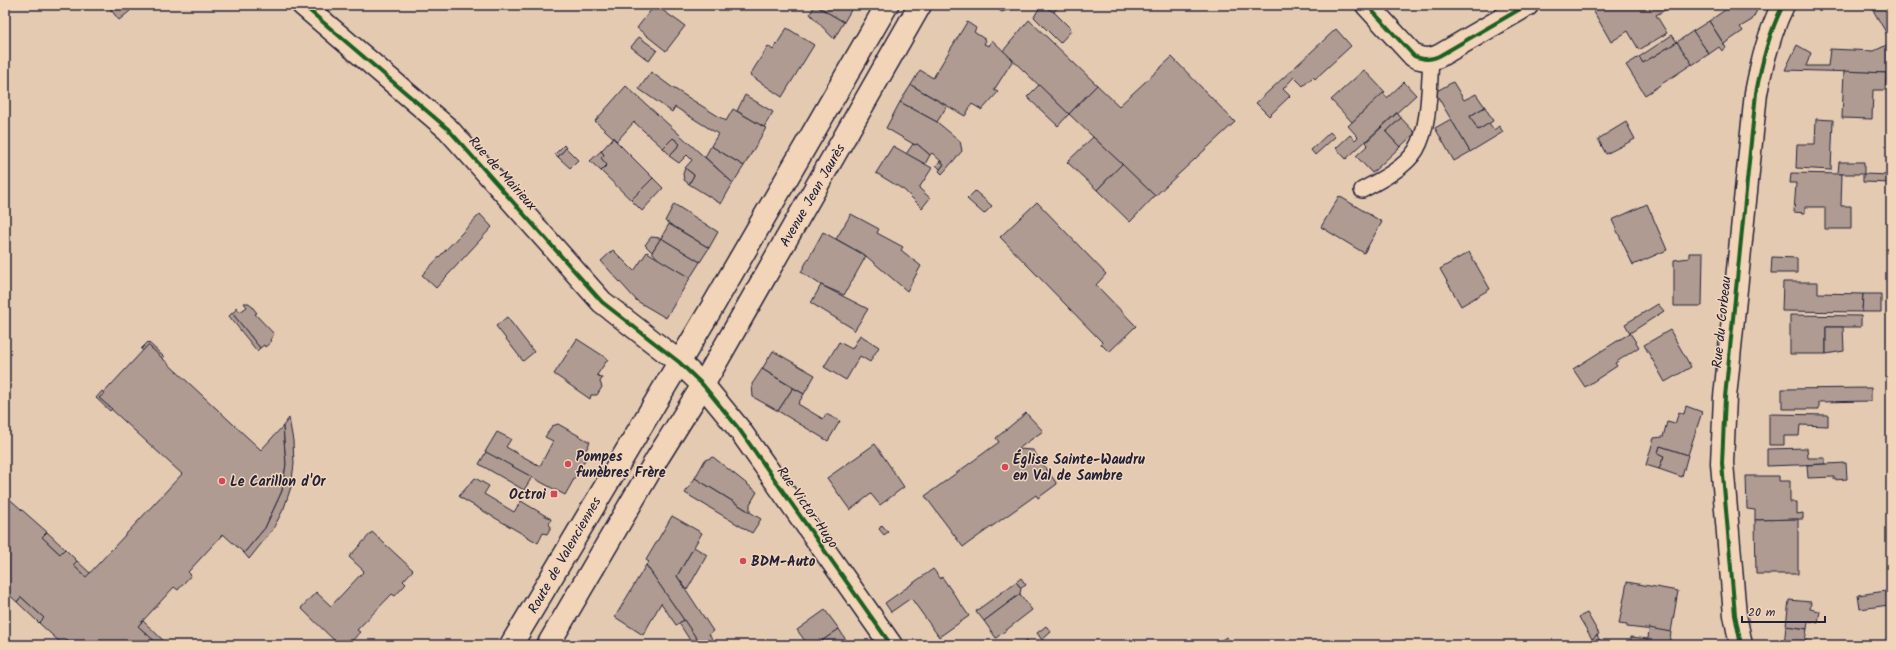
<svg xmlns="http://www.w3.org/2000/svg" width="1896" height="650" font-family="Kalam,sans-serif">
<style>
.building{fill:#af9b91;stroke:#22223b}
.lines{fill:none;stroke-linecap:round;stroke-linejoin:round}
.service-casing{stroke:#22223b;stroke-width:18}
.minor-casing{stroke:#22223b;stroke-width:25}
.tertiary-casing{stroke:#22223b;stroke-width:25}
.primary-casing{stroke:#22223b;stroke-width:25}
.service{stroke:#f2d5b9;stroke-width:15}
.minor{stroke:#f2d5b9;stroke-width:22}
.tertiary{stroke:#f2d5b9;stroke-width:22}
.primary{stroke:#f2d5b9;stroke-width:22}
.cycleway-casing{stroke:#f2d5b9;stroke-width:6}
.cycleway{stroke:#1b5e20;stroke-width:4}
.poi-dot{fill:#d1495b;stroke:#f2d5b9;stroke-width:1.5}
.labels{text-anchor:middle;stroke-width:3;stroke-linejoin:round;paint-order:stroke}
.street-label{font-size:14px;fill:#22223b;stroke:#f2d5b9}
.poi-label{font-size:14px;font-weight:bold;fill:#22223b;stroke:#f2d5b9;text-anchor:start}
</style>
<rect width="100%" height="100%" fill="#e5cab2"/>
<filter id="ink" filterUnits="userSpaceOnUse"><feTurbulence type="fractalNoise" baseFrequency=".025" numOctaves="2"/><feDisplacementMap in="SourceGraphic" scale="8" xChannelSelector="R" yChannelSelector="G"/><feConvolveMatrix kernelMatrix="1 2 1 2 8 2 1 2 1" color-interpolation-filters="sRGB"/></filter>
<g filter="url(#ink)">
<g class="building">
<polygon points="107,5 125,5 130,11 119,20"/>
<polygon points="655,5 685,26 666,51 637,28"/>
<polygon points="815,5 844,22 834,39 810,14"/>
<polygon points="815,5 854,5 844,22"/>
<polygon points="990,5 1015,5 1012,10 1010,9 1002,12"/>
<polygon points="1041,5 1060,5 1053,13"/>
<polygon points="1041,5 1054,12 1072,30 1060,43 1034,17"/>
<polygon points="1590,5 1674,5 1656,15 1667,33 1639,50 1628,31 1611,42"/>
<polygon points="1726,5 1759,6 1752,20 1740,27 1743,31 1724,44 1709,21 1728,8"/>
<polygon points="1870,5 1891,5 1891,41"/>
<polygon points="1029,20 1097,85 1069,114 1003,51"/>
<polygon points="1709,21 1723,43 1726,48 1722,51 1719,47 1709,54 1693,31"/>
<polygon points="967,22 976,28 974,32 986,40 984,44 989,46 992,40 1013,60 994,90 998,92 982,110 972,104 965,116 911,85 920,70 933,78"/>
<polygon points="787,28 814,45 782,97 750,75 768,46 773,50"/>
<polygon points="1336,29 1351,46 1315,79 1313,77 1303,86 1294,77 1283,89 1290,96 1269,116 1256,103"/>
<polygon points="1693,31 1709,54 1692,65 1677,42"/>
<polygon points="1672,35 1677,42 1643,63 1639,57"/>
<polygon points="639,37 657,50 649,61 631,47"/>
<polygon points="1677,42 1692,64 1645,95 1626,65 1639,57 1643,63"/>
<polygon points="1891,43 1891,73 1785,70 1797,45 1811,53 1806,66 1828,66 1830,49 1874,51"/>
<polygon points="1172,57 1235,122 1155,196 1069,114 1097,85 1119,106"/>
<polygon points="1364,70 1385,92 1352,122 1331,100"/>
<polygon points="1844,71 1886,73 1885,90 1873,90 1872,119 1842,118"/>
<polygon points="651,72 673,88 726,121 733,109 766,128 744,166 711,146 718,134 675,107 672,112 639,89"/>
<polygon points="1404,82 1416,95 1346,159 1336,148 1350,135 1355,140 1358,137 1348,126 1383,93 1387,98"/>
<polygon points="1453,82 1464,100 1476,94 1485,107 1470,116 1478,130 1489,123 1494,130 1499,126 1503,132 1470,152 1435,92"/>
<polygon points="911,85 947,106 937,122 900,102"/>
<polygon points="1039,85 1069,114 1058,126 1027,97"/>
<polygon points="626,86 733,183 721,204 689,184 694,175 685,168 692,160 687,155 679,163 669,156 680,144 673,138 663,148 634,122 617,141 595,121"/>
<polygon points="745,95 773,112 764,127 737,111"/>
<polygon points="900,102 937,122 960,141 962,151 942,174 939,171 944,164 932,153 930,155 917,144 915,145 886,128"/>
<polygon points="1485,107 1493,121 1478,130 1470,116"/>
<polygon points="1397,113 1401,118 1386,132 1400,147 1372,173 1356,156 1368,145 1366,142"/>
<polygon points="1401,118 1415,133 1400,147 1386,132"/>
<polygon points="1451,119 1470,152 1454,161 1435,128"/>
<polygon points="1816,119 1833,120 1831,170 1796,168 1797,144 1815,144"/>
<polygon points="1626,122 1635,139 1606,154 1598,139"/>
<polygon points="1330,132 1335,137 1315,155 1311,150"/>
<polygon points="1093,137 1122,164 1097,190 1067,162"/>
<polygon points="613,138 653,178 631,200 601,171 607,165 601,158 604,155 601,151"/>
<polygon points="673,138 680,144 670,155 663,148"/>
<polygon points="913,144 915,145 917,144 930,155 925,164 906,154"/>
<polygon points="564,145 566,148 558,157 555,154"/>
<polygon points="711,146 744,166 733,183 705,157"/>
<polygon points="893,146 932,168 919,188 930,198 922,208 904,190 876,173"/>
<polygon points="566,148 578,160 570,168 558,157"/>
<polygon points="601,151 604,155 601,158 607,165 601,171 590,161"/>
<polygon points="940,161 944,164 940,169 936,165"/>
<polygon points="1839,162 1864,162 1864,174 1838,174"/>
<polygon points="1122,164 1155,196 1130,222 1097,190"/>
<polygon points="685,168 694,175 689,184 684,180 683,174"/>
<polygon points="1791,173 1842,174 1841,206 1851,206 1851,229 1825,229 1825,207 1805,207 1805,213 1794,212 1796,183 1790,183"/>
<polygon points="1863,174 1891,175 1891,183 1863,182"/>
<polygon points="653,178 663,188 642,211 631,200"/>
<polygon points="975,191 992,206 984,214 967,199"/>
<polygon points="1339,196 1382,222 1364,253 1321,227"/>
<polygon points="1037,202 1106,274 1096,285 1136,326 1109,352 1101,344 1102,342 1000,237"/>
<polygon points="674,204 718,232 709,248 665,221"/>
<polygon points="1647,204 1667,250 1633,265 1612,220"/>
<polygon points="480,214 492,227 436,288 422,275"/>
<polygon points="851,214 879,229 877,233 903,247 901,250 921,266 907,291 866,256 836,239"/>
<polygon points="669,224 709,248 700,262 661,238"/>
<polygon points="823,232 866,256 844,295 821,285 801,272"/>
<polygon points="651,237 661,238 652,252 645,245"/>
<polygon points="661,238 700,262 690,278 659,260 652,252"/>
<polygon points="613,250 634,271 647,252 690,278 666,318 637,301 601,261"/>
<polygon points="1469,252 1490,289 1461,306 1440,269"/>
<polygon points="1689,253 1703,253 1702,306 1674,306 1674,260 1689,258"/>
<polygon points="1772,257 1797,258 1797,273 1771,273"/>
<polygon points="1783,282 1818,282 1818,293 1863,294 1862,312 1782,311"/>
<polygon points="821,285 868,309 854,331 852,328 811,303"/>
<polygon points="1863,294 1881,294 1881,312 1862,312"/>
<polygon points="244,303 249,303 257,313 255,314 274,334 270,340 271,342 265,347 264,345 260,348 232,313 236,310 236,307 240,312 247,307"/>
<polygon points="1658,304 1664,311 1630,333 1625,324"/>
<polygon points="232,313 260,348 257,351 229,316"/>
<polygon points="1790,315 1861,316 1861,327 1826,327 1826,354 1790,354"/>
<polygon points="507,317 534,352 523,361 496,326"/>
<polygon points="1826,327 1843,327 1844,351 1826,354"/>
<polygon points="1670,330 1691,367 1665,382 1644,345"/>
<polygon points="1630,333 1639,347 1615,363 1617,366 1585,387 1573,369"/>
<polygon points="860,335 879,347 870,362 860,356 846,380 824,367 839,342 852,349"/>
<polygon points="577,339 608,359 597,375 602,378 600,382 602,387 597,395 591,395 590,399 554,374"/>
<polygon points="148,342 164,357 162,359 148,345 143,351 141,349"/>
<polygon points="148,345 261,450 283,426 286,464 282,491 265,528 244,553 223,534 188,572 191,575 178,590 174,587 138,626 159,645 72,645 67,640 63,645 39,623 44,618 21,597 17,602 5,591 5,495 47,532 42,537 60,554 65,549 77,561 73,565 86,577 182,474 99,398"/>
<polygon points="773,351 815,375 804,394 762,369"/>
<polygon points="762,369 793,388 778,411 753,397 752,384"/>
<polygon points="793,388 804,394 798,404 823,419 826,414 840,421 828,441 778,411"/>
<polygon points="1871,388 1871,401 1819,402 1819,409 1782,409 1782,389"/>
<polygon points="102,391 105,393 99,398 112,409 110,411 96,398"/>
<polygon points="1686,406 1702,412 1688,455 1660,446 1658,453 1664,456 1659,469 1646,465 1654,438 1663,437 1667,422 1675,424 1679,412 1684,414"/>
<polygon points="1026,413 1043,431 1018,449 1033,450 1057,484 1038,498 1036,495 963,547 925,496 999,442 996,438"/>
<polygon points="1769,414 1828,415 1828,426 1800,425 1799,436 1784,436 1784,445 1769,445"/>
<polygon points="289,418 293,441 294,464 291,487 284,508 273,529 249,559 244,553 265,528 282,491 286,464 283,426"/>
<polygon points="558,424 590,442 583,456 586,458 565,495 485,452 497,432 511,439 506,447 540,466 553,441 545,437 552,426"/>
<polygon points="875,444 904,487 880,505 871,494 850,510 827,478"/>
<polygon points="1660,446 1688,455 1682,477 1659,469 1664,456 1658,453"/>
<polygon points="1807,448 1808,458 1825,458 1825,464 1767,466 1767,449"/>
<polygon points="486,452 532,477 524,490 479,464"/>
<polygon points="713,457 757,492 750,504 750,512 695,478 705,460"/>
<polygon points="1846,463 1847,479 1834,480 1834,477 1808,478 1807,465"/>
<polygon points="1746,476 1779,476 1779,481 1790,481 1790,502 1797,502 1797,514 1803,513 1803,519 1755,520 1755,510 1747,509"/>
<polygon points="475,478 489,486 484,494 514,512 521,501 551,519 549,524 551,527 547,534 543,533 538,543 461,498 459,496"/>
<polygon points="695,478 761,519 752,533 685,493"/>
<polygon points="672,516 702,533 677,576 713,631 709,634 715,643 712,645 701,645 646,565 649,562 646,560"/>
<polygon points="1798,519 1798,574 1756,574 1755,520"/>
<polygon points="882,525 888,532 884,535 879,529"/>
<polygon points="47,532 65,549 60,554 42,537"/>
<polygon points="372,532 413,570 403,581 406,584 395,596 392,594 357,630 360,632 351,642 348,639 343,645 339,645 301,608 316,592 331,606 364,571 349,557"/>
<polygon points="694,547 707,555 687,590 677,576"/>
<polygon points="77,561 90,573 86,577 73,565"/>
<polygon points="646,565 684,620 676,625 661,603 643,635 615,617"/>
<polygon points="933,569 941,579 942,577 969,616 939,637 911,598 891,612 885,603"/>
<polygon points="1021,578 1026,585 1021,588 1016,582"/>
<polygon points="1016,582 1021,588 1020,594 984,621 976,611"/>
<polygon points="1627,582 1678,591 1671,632 1627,627 1627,625 1619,624"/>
<polygon points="1886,591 1889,605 1860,609 1858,595"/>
<polygon points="1020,594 1032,610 996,638 984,621"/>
<polygon points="21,597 44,618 39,623 17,602"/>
<polygon points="1789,600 1811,602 1810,609 1820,611 1818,623 1808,621 1807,629 1786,626"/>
<polygon points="825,610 839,629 816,645 808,645 797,630"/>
<polygon points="1587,613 1599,634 1592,639 1579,617"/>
<polygon points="684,620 701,645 693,645 679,623"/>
<polygon points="143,621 165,642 163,645 159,645 138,626"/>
<polygon points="1046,626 1051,632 1042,640 1037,633"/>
<polygon points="1786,626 1807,629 1805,641 1826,645 1784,645"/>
<polygon points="1649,628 1671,632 1669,645 1630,645 1631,637 1648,639"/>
<polygon points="839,629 849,645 816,645"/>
<polygon points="1597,635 1600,641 1595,644 1592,639"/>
<polygon points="1226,637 1232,645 1215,645"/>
<polygon points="67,640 72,645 63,645"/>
<polygon points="1027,640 1031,645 1020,645"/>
</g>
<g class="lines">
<defs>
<path id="service" d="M 1362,190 C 1379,181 1405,168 1416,150 C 1430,127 1429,86 1431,59"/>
<g id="minor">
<path d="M 1367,5 L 1414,56 C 1424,60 1430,60 1439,56 L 1527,5"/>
<path d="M 1741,645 L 1735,615 L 1722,463 L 1725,397 L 1756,93 C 1762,62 1769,33 1783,5"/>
</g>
<polyline id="tertiary" points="303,5 448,129 602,302 679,362 703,385 739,429 891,645"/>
<g id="primary">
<polyline points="511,645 714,304 887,5"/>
<polyline points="548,645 658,457 703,385 920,5"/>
</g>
</defs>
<use href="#service" class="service-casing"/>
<use href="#minor" class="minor-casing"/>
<use href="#tertiary" class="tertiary-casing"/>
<use href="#primary" class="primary-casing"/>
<use href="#service" class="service"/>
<use href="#minor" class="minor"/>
<use href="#tertiary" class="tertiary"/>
<use href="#primary" class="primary"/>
<defs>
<g id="cycleway">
<polyline points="303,5 448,129 602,302 679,362 703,385 739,429 891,645"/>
<path d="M 1367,5 L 1414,56 C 1424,60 1430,60 1439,56 L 1527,5"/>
<path d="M 1741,645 L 1735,615 L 1722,463 L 1725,397 L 1756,93 C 1762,62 1769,33 1783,5"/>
</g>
</defs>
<use href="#cycleway" class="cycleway-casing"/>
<use href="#cycleway" class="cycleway"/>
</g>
</g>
<g class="poi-dot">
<circle cx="568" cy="464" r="4"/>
<circle cx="1005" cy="467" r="4"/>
<circle cx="222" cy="481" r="4"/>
<rect x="550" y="490" width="8" height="8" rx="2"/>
<circle cx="743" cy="561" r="4"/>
</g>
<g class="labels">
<g class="street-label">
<text transform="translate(503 173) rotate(48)" y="5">Rue de Mairieux</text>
<text transform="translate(812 195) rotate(-60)" y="5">Avenue Jean Jaurès</text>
<text transform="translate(1721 322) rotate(-84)" y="5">Rue du Corbeau</text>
<text transform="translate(808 507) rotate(55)" y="5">Rue Victor-Hugo</text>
<text transform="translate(564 555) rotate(-60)" y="5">Route de Valenciennes</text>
</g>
<g class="poi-label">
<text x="576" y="461">Pompes<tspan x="576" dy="16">funèbres Frère</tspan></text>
<text x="1013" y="464">Église Sainte-Waudru<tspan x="1013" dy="16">en Val de Sambre</tspan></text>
<text x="230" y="486">Le Carillon d'Or</text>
<text x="546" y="499" text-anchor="end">Octroi</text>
<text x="751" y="566">BDM-Auto</text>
</g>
</g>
<rect width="1896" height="650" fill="none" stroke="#f2d5b9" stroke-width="20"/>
<rect x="10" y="10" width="1876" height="630" fill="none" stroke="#22223b" stroke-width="1.5" filter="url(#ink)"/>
<path d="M1742 616v6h83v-6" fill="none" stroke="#22223b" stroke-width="2"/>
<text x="1748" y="616" font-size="12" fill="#22223b" stroke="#f2d5b9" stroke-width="3" paint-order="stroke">20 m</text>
</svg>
